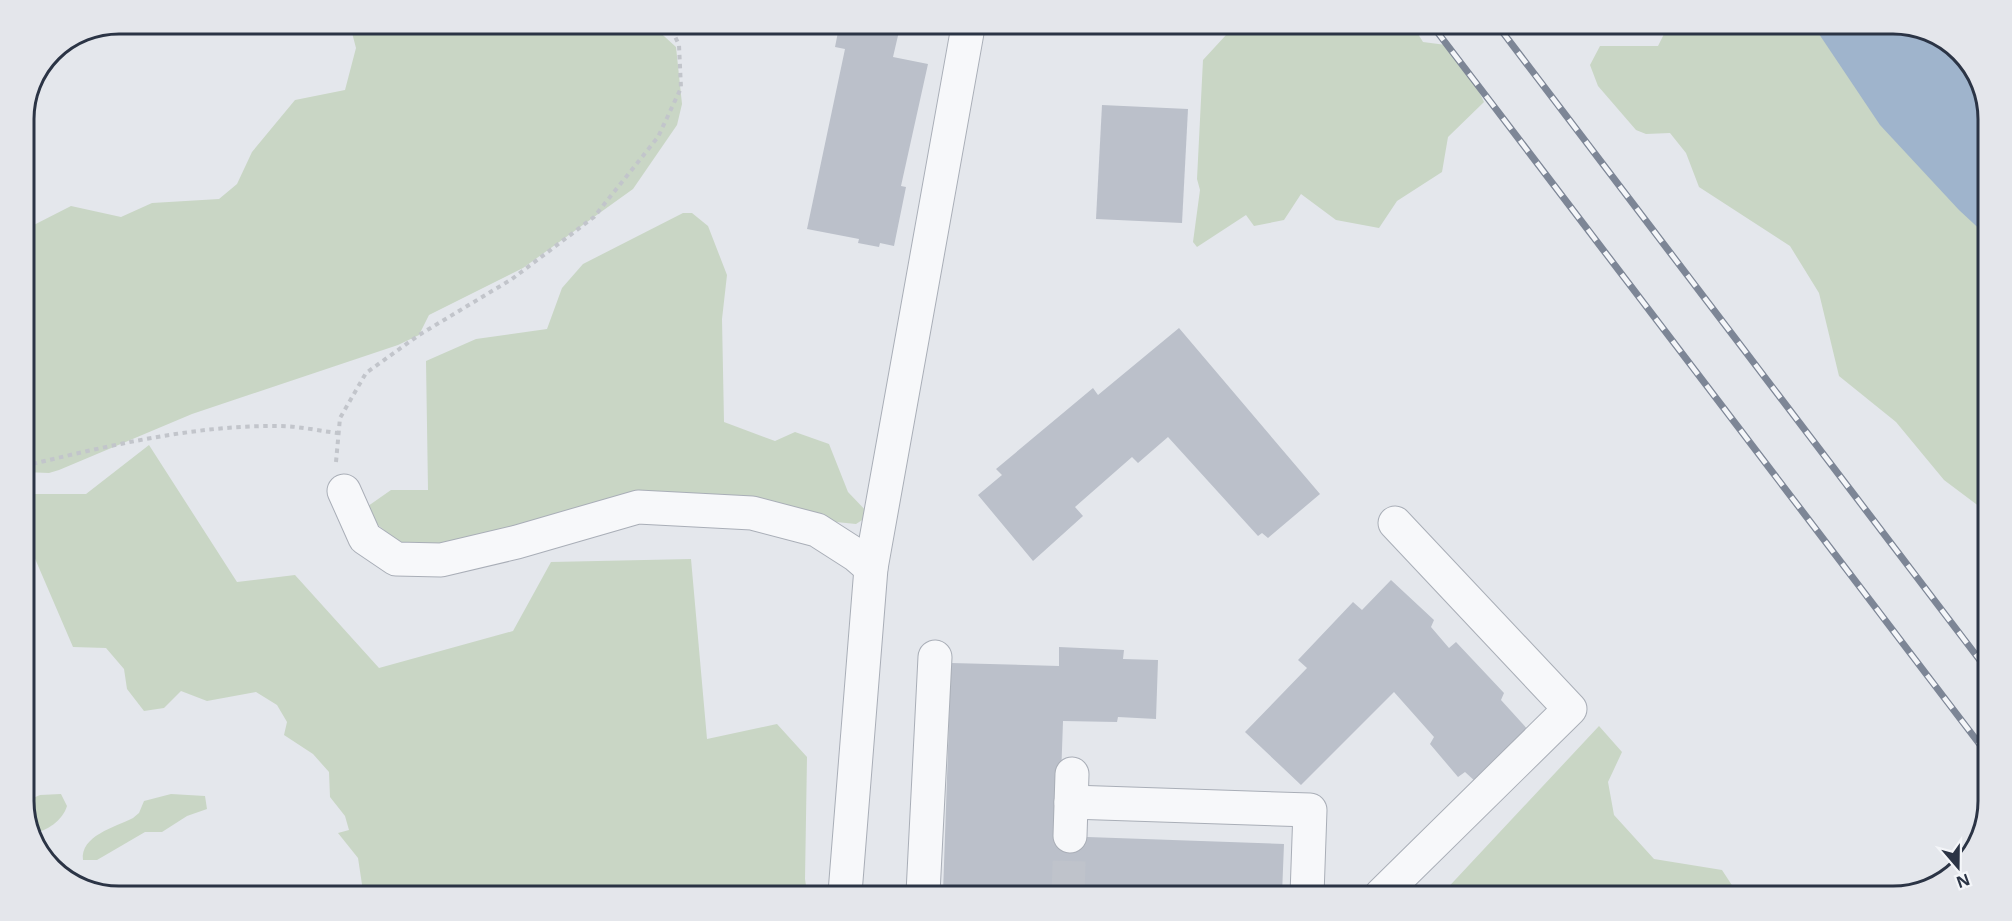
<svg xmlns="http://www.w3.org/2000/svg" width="2012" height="921" font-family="'Open Sans',sans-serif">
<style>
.green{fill:#c9d6c5}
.water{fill:#9fb4cc}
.building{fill:#bbc0ca}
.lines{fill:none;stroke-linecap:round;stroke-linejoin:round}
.minor-tunnel{stroke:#bfc3cb;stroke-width:33;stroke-dasharray:33 16;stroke-linecap:butt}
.minor-casing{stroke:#a9aeb7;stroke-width:35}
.path{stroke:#c2c5cb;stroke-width:4;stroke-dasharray:4.5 4.5;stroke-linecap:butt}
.minor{stroke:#f7f8fa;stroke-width:33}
.rail-casing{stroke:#7d8696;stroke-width:7}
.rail{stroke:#f4f6f9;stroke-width:4.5;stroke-dasharray:14;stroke-linecap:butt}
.rim{fill:none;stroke:#2b3445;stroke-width:3}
</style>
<rect width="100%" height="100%" fill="#e4e7ec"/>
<g class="green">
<polygon points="350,25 653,26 676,47 682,104 677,125 633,189 523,268 429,315 419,335 398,345 192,414 59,470 49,473 24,472 24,230 71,206 121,217 152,203 219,199 237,184 252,152 295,100 345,90 356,48"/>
<polygon points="1226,29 1415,29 1423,42 1446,45 1470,73 1484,102 1448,137 1442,172 1397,201 1379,228 1336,220 1301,194 1284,220 1254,226 1246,215 1197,247 1193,242 1200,190 1197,179 1203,60 1226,35"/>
<polygon points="1666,30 1840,31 1987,206 1984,510 1944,480 1896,422 1839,376 1819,293 1790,246 1699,187 1686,153 1670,133 1646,134 1636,130 1598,86 1590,65 1600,46 1658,46"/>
<polygon points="683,213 692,213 708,226 727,275 722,319 724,422 775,441 795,432 829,444 848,492 870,515 856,524 666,505 419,559 361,511 391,490 428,490 426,361 476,339 547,329 562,288 583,264"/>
<polygon points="149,445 237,582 295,575 379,668 513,631 551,562 691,559 707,739 777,724 807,757 805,879 807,893 363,891 358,858 338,833 349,830 345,816 330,797 329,772 313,754 284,735 287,722 277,705 256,692 207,701 181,691 164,708 144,711 127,689 124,669 106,648 73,647 24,533 24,494 86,494"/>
<polygon points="1599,726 1622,752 1608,782 1614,815 1654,859 1722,870 1739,896 1441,895"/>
<path d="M 61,794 L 67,806 C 63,820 46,832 33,833 L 24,802 L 40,795 Z"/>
<path d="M 171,794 L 205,796 L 207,809 L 187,816 L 162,832 L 145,832 L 97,860 L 83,860 C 80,836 115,827 133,818 L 139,813 L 144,801 Z"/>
</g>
<polygon class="water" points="1817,31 1929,31 1972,66 1988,114 1987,236 1959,210 1880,125"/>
<g class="building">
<polygon points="839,27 900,27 893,57 928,64 901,186 906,187 894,246 880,243 879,247 858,243 859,239 807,229 845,49 835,47"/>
<polygon points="1102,105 1188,109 1182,223 1096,219"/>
<polygon points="1179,328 1320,494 1268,538 1262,533 1258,536 1168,437 1138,463 1132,457 1075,507 1083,516 1033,561 978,495 1002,475 996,469 1093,388 1098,395"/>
<polygon points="1391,580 1434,620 1431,627 1449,648 1456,642 1504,693 1501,700 1530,732 1476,782 1465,772 1458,777 1430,744 1434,737 1394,692 1301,785 1245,732 1307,668 1298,660 1353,602 1362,610"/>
<polygon points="1059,647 1124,650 1123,659 1158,660 1156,719 1118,717 1117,722 1063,721 1059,836 1284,844 1282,894 943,893 951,663 1059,666"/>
</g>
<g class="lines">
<polyline class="minor-tunnel" points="1068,894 1070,836"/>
<defs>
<g id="minor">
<polyline points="344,491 365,538 396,559 441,560 517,542 638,507 752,513 817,530 856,555 871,568"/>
<polyline points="1071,802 1310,810 1307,895"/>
<polyline points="1070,836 1072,774"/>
<polyline points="845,893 871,568 968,27"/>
<polyline points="923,893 935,657"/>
<polyline points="1381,895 1570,709 1395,523"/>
</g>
</defs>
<use href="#minor" class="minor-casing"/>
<g class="path">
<polyline points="336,462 340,418 366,373 419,335 512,279 594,217 658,137 681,88 679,45 670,26"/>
<path d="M 24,466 C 107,446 194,425 279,426 C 299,426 319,431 338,433"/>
</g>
<use href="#minor" class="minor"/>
<defs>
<g id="rail">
<polyline points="1435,29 1981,746"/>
<polyline points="1501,30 1982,663"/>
</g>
</defs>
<use href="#rail" class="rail-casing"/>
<use href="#rail" class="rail"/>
</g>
<path d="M0 0H2012V921H0ZM119 34H1893A85 85 0 0 1 1978 119V801A85 85 0 0 1 1893 886H119A85 85 0 0 1 34 801V119A85 85 0 0 1 119 34Z" fill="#e4e6eb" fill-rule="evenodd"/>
<path class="rim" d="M119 34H1893A85 85 0 0 1 1978 119V801A85 85 0 0 1 1893 886H119A85 85 0 0 1 34 801V119A85 85 0 0 1 119 34Z"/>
<g transform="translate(1958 867) rotate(160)" stroke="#f4f6f9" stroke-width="4.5" paint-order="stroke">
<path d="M0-4.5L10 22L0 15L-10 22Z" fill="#2b3445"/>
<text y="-9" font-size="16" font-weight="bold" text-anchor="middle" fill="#2b3445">N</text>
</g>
</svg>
